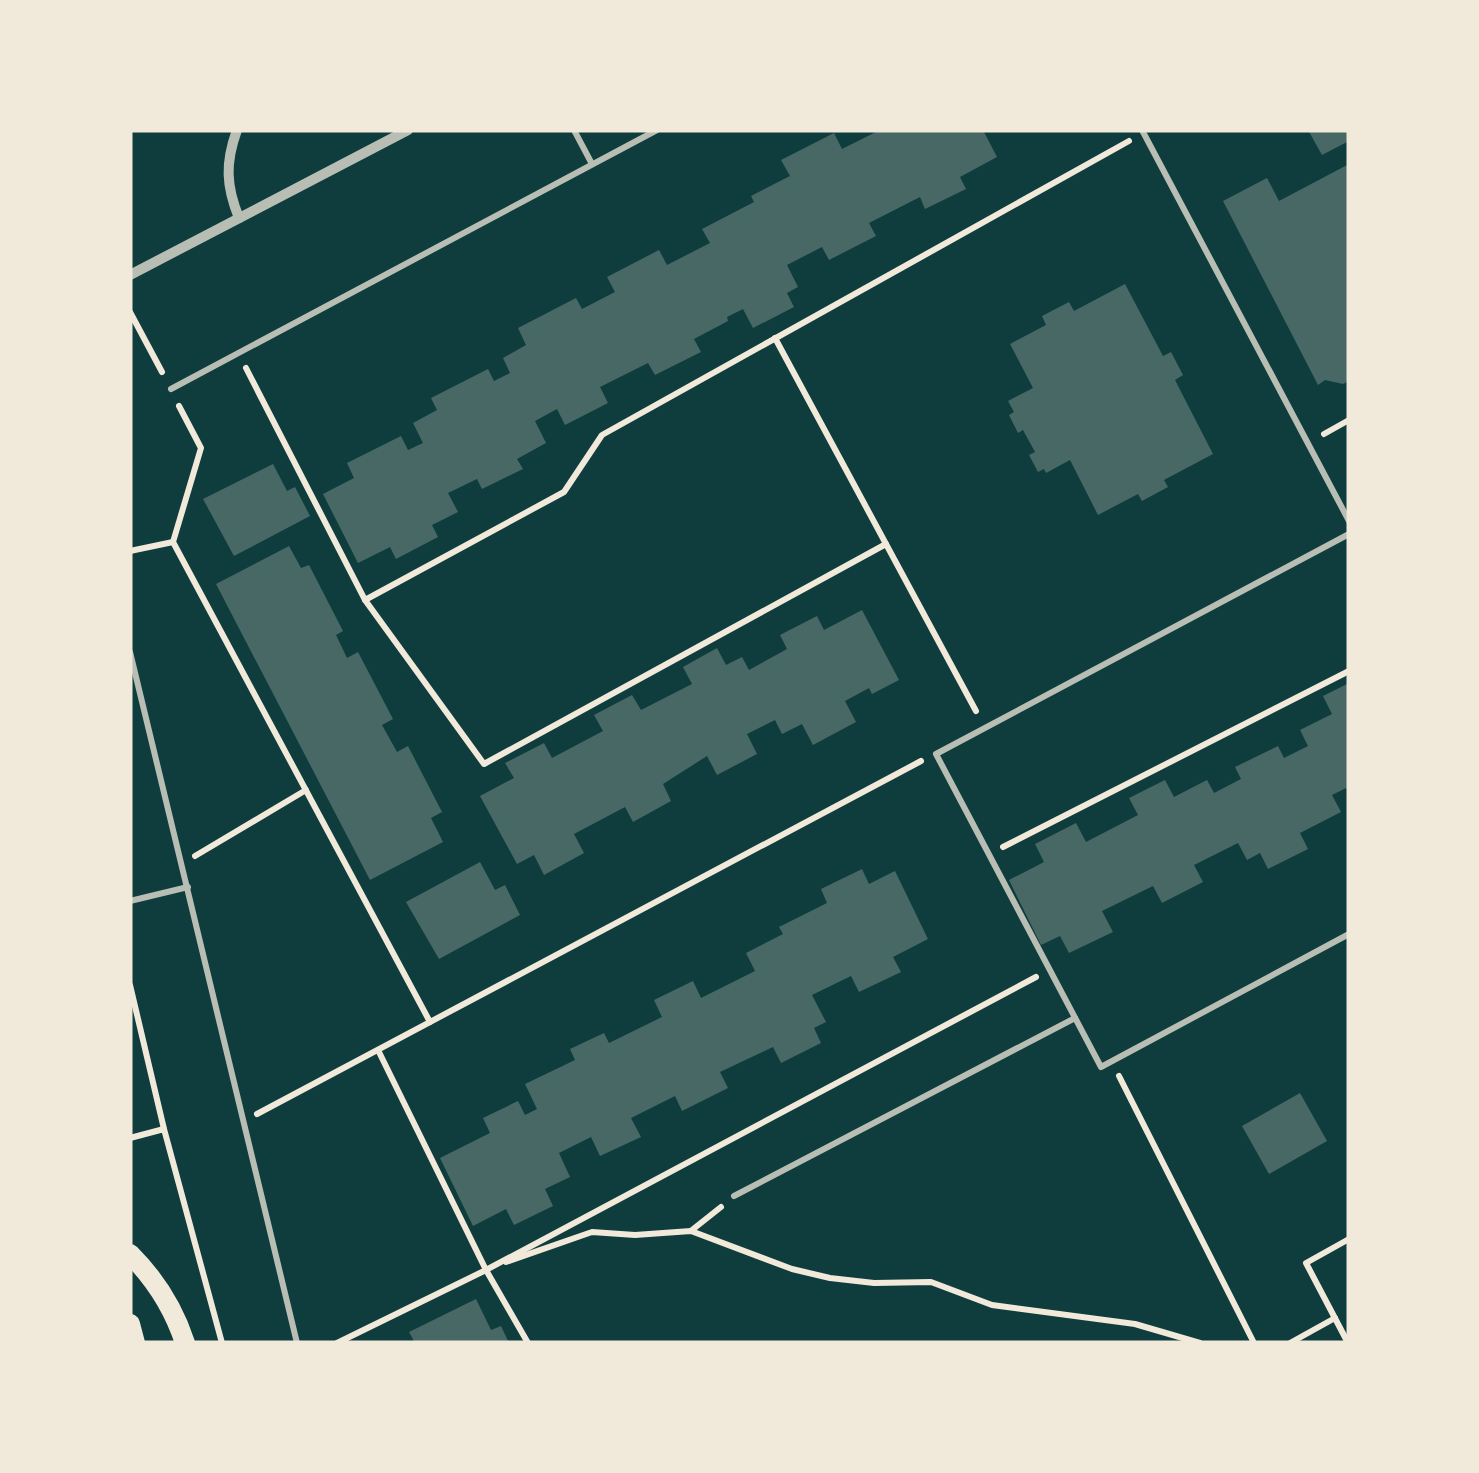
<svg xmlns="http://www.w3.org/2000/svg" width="1479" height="1473" font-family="Mulish,sans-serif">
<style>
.building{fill:#486865}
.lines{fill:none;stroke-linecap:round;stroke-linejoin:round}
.path{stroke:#f1e9da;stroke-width:6}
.service{stroke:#b8beb3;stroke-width:6}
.minor{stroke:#b8beb3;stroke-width:10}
.secondary{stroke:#f1e9da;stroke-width:20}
</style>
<rect width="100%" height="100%" fill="#0f3d3e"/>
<g class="building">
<polygon points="880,130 983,130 997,157 960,177 966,189 925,209 920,197 869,223 876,236 829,260 822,247 787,265 798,287 787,293 794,307 753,328 743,309 727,317 728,321 694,339 701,352 655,375 648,363 600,387 608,403 565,425 557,409 535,421 546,443 517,459 523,469 482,489 477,479 448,493 458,512 432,525 438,537 396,559 390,547 358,563 323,494 354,478 347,463 401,436 408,450 423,443 413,423 437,410 431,398 488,369 494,381 510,373 503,358 526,345 518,328 576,298 582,309 615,292 607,277 659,250 667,265 710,243 702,229 754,202 751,196 790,176 781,160 834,133 842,149"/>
<polygon points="1308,130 1349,130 1349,141 1322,155"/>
<polygon points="1349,164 1349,381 1343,384 1325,380 1318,385 1223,201 1267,178 1279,201"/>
<polygon points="1125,284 1163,356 1171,352 1183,375 1175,380 1213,454 1164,480 1168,487 1142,501 1138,494 1098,515 1070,460 1046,473 1044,469 1038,472 1029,455 1035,452 1023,430 1018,433 1009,415 1014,412 1008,401 1033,388 1010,344 1046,325 1042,316 1069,302 1074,311"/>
<polygon points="273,464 287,491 295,487 310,516 234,556 203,499"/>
<polygon points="289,546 301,568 309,565 343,631 336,635 347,658 358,652 393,719 382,725 397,752 408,746 442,812 431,818 443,842 370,880 216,584"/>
<polygon points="862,610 899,680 872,694 869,688 845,701 856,722 813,745 802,724 782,734 775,720 747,734 757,754 717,775 707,756 663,784 671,801 633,822 625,807 574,834 584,853 544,875 534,855 517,864 480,796 514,778 505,763 544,743 552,758 603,731 594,715 632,695 641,710 692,684 683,667 717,648 726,665 742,657 749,670 787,649 780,635 817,616 824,630"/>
<polygon points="1349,683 1349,793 1346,788 1332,795 1341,812 1300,833 1308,849 1268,869 1260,853 1247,860 1238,843 1194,865 1203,882 1162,903 1153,886 1102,911 1113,932 1069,953 1060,936 1041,945 1009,880 1044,862 1035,844 1076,823 1086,842 1138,815 1129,798 1165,780 1174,797 1207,780 1214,793 1241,779 1235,767 1278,746 1284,758 1308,746 1300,730 1332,714 1323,696"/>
<polygon points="480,862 495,890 505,885 520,915 439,959 406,902"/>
<polygon points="862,869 869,884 895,871 928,939 893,957 901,972 859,992 851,976 812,995 826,1022 814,1028 821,1043 781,1063 773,1047 720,1072 728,1088 682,1111 675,1096 631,1118 641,1137 600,1156 591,1137 559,1153 570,1177 545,1189 553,1206 514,1225 506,1209 473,1226 440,1158 490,1133 483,1118 518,1101 525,1115 537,1109 525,1084 575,1060 570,1049 604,1033 609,1043 662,1017 654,1000 693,981 701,998 755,971 746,953 783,934 779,927 827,903 821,889"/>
<polygon points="1300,1093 1327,1141 1269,1174 1242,1126"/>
<polygon points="476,1299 491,1330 501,1326 509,1343 415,1343 409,1332"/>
</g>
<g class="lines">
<g class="path">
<polyline points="130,312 162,372"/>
<polyline points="775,338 976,711"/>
<polyline points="246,368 365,600 484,764 886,544"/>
<polyline points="179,406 201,448 173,542 430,1022"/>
<polyline points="1324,434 1349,420"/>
<polyline points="130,551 173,542"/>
<polyline points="365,600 564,492 602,435 1129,141"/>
<polyline points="1003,847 1349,671"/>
<polyline points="195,856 306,790"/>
<polyline points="130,985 164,1129"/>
<polyline points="379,1052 486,1270 528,1343"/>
<polyline points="1119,1076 1254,1343"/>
<polyline points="257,1114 921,761"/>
<polyline points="130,1138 164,1129 222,1343"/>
<polyline points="692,1230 721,1207"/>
<polyline points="506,1262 592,1232 635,1235 691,1231 792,1269 830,1278 874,1283 931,1282 992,1305 1135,1324 1200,1343"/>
<polyline points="337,1343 486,1270 1036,977"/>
<polyline points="1290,1343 1335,1318"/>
<polyline points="1348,1343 1306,1263 1349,1239"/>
</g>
<g class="service">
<polyline points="574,130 592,164"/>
<polyline points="1142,130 1349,521"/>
<polyline points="171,389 657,130"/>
<polyline points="1349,534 936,754 1101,1067 1349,934"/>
<polyline points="130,652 297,1343"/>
<polyline points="130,901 188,887"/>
<polyline points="734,1196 1075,1018"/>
</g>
<g class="minor">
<path d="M 237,130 C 225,163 226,186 239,218"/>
<polyline points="130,275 408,130"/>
</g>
<g class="secondary">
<path d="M 130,1254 C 155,1279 174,1309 185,1343"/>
<polyline points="130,1324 135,1343"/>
</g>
</g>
<rect width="1479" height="1473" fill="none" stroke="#f1e9da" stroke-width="265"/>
</svg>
